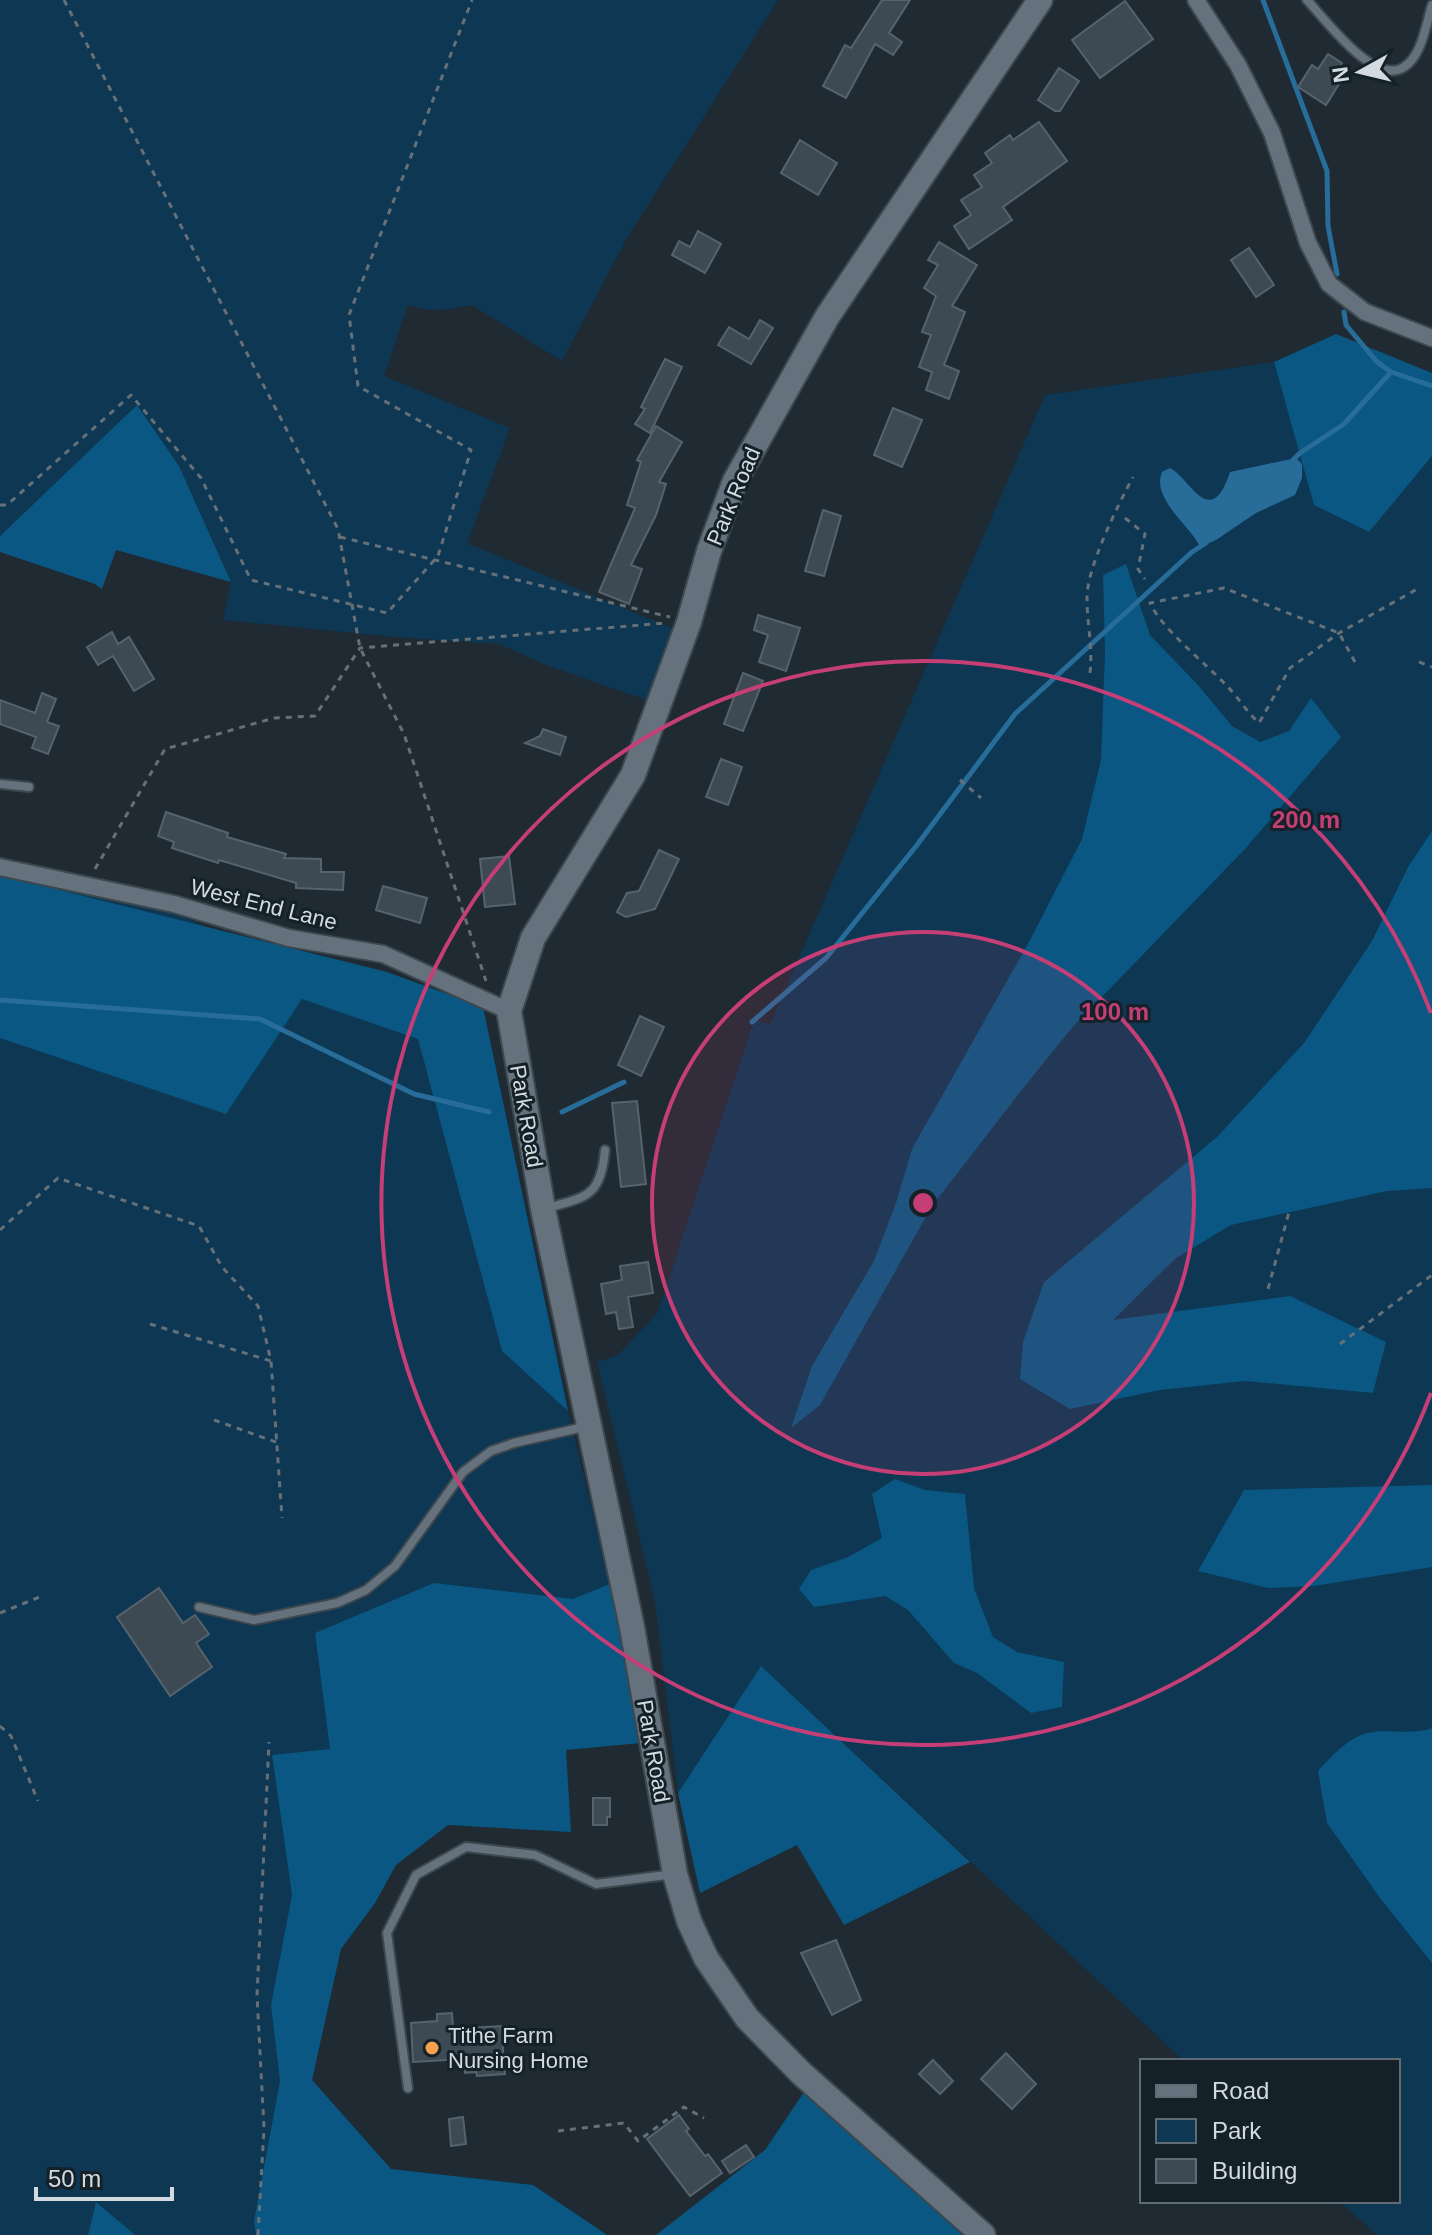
<svg xmlns="http://www.w3.org/2000/svg" width="1432" height="2235" font-family="Arial,sans-serif">
<style>
.green{fill:#0d3752}
.forest{fill:#095782}
.water{fill:#286c99}
.lines{fill:none;stroke-linecap:round;stroke-linejoin:round}
.stream{stroke:#286c99;stroke-width:5}
.building{fill:#3d4a54;stroke:#56636d;stroke-width:2}
.lane-casing{stroke:#3d474e;stroke-width:12}
.street-casing{stroke:#3d474e;stroke-width:20}
.secondary-casing{stroke:#3d474e;stroke-width:28}
.path{stroke:#667078;stroke-width:3;stroke-dasharray:6 6;stroke-linecap:butt}
.lane{stroke:#65727d;stroke-width:8}
.street{stroke:#65727d;stroke-width:16}
.secondary{stroke:#65727d;stroke-width:24}
.ring{fill:none;stroke:#c53f76;stroke-width:4}
.poi-dot{fill:#f9a04c;stroke:#152129;stroke-width:3}
.labels{text-anchor:middle;stroke-width:6;stroke-linejoin:round;paint-order:stroke}
.street-label{font-size:22px;fill:#d3dbe1;stroke:#152129}
.poi-label{font-size:22px;fill:#d3dbe1;stroke:#152129;text-anchor:start}
.centre{fill:#c53f76;stroke:#152129;stroke-width:4}
.ring-label{font-size:24px;text-anchor:middle;font-weight:bold;fill:#c53f76;stroke:#152129;stroke-width:6;stroke-linejoin:round;paint-order:stroke}
</style>
<rect width="100%" height="100%" fill="#1f2a33"/>
<g class="green">
<path d="M 0,0 L 778,0 L 627,238 L 562,361 L 472,305 C 448,310 431,313 408,305 L 384,376 L 510,428 L 467,543 L 674,629 L 649,701 L 546,665 L 499,644 L 396,637 L 223,620 L 231,582 L 179,466 L 137,405 L 0,536 Z"/>
<polygon points="1274,362 1314,504 1369,532 1432,456 1432,2235 1377,2235 1339,2201 1398,2201 1398,2061 1184,2061 761,1666 678,1793 655,1602 597,1362 618,1355 658,1312 754,1020 770,1024 1045,395"/>
<polygon points="73,881 170,909 285,969 483,1007 568,1411 610,1584 619,1634 341,1874 312,2080 391,2169 533,2185 607,2235 0,2235 0,884"/>
</g>
<g class="forest">
<polygon points="1336,334 1432,373 1432,456 1369,532 1314,505 1274,362"/>
<polygon points="137,405 179,466 231,582 116,550 102,589 95,584 0,552 0,536"/>
<polygon points="1126,564 1150,635 1197,684 1232,726 1260,742 1289,731 1311,698 1341,737 1245,849 1071,1029 1024,1087 932,1206 820,1405 791,1428 812,1366 874,1261 896,1203 912,1149 1029,942 1082,839 1101,760 1105,651 1103,575"/>
<polygon points="1432,831 1432,1188 1387,1191 1231,1225 1176,1258 1113,1320 1290,1296 1386,1342 1373,1393 1245,1381 1160,1390 1070,1409 1020,1379 1023,1342 1044,1282 1218,1136 1304,1043 1372,941 1408,867"/>
<polygon points="0,875 387,972 483,1007 568,1411 502,1351 418,1039 302,999 226,1114 0,1038"/>
<polygon points="895,1479 925,1490 965,1494 974,1588 993,1637 1017,1652 1064,1662 1062,1707 1031,1713 977,1673 954,1663 908,1610 885,1596 814,1607 799,1589 811,1570 848,1557 882,1538 872,1494"/>
<polygon points="1432,1485 1432,1567 1314,1586 1268,1588 1198,1571 1244,1490"/>
<polygon points="434,1583 573,1599 610,1584 641,1743 566,1750 571,1832 448,1825 396,1865 375,1903 341,1949 312,2080 391,2169 533,2185 607,2235 256,2235 254,2221 280,2081 271,2005 292,1895 272,1755 330,1749 315,1633"/>
<polygon points="761,1666 970,1862 844,1925 797,1845 700,1893 678,1793"/>
<path d="M 1432,1728 L 1432,1963 L 1380,1898 L 1327,1823 L 1318,1771 C 1332,1756 1347,1738 1368,1733 C 1389,1728 1411,1736 1432,1728 Z"/>
<polygon points="804,2092 966,2235 656,2235 765,2150"/>
<polygon points="96,2202 135,2235 88,2235"/>
</g>
<path class="water" d="M 1296,458 L 1302,464 L 1302,478 L 1295,495 L 1256,513 L 1216,540 L 1200,547 C 1190,525 1151,499 1162,472 L 1170,468 C 1189,476 1210,533 1230,472 Z"/>
<g class="lines">
<g class="stream">
<polyline points="1263,0 1327,171 1328,226 1337,274"/>
<polyline points="1344,312 1346,325 1377,362 1391,372 1432,386"/>
<polyline points="1291,462 1300,453 1344,424 1391,372"/>
<polyline points="0,1000 260,1019 414,1094 489,1112"/>
<polyline points="752,1022 826,958 917,845 1015,714 1192,552 1206,543"/>
<polyline points="562,1112 624,1082"/>
</g>
</g>
<g class="building">
<polygon points="882,0 910,0 889,33 902,42 893,55 875,44 846,98 823,86 845,45 851,48"/>
<polygon points="1125,1 1153,39 1100,78 1072,40"/>
<polygon points="1328,54 1342,63 1332,79 1339,84 1326,105 1298,87 1312,65 1318,69"/>
<polygon points="1059,68 1079,81 1060,111 1055,111 1038,100"/>
<polygon points="1039,122 1067,161 1003,207 1012,220 969,249 954,226 971,215 961,200 982,187 974,175 992,163 985,153 1010,135 1013,140"/>
<polygon points="800,140 837,163 818,195 781,173"/>
<polygon points="698,231 721,244 705,273 672,255 679,241 690,247"/>
<polygon points="939,242 977,265 952,306 965,312 944,365 959,371 949,399 926,390 932,372 919,367 931,335 922,332 936,296 924,288 938,265 928,260"/>
<polygon points="1249,248 1274,285 1256,297 1231,260"/>
<polygon points="760,320 773,328 751,364 718,345 729,327 749,339"/>
<polygon points="665,359 682,367 650,433 635,424 645,409 641,407"/>
<polygon points="893,408 922,420 902,467 874,455"/>
<polygon points="656,426 682,442 659,482 666,484 656,515 631,565 642,569 629,604 599,592 635,508 627,505 641,462 637,460"/>
<polygon points="823,510 841,516 824,576 805,571"/>
<polygon points="758,615 800,628 786,671 759,662 768,635 754,630"/>
<polygon points="112,632 118,644 129,637 154,679 134,691 113,656 98,665 87,647"/>
<polygon points="743,673 763,681 743,731 724,724"/>
<polygon points="42,693 56,699 47,722 59,726 48,754 32,748 36,737 0,724 0,700 35,713"/>
<polygon points="543,729 566,737 560,755 525,743 540,736"/>
<polygon points="721,759 742,767 728,805 706,797"/>
<polygon points="166,812 228,833 227,837 286,854 284,858 321,859 321,872 344,872 343,890 296,888 296,883 219,860 218,863 172,848 174,842 158,836"/>
<polygon points="659,850 679,859 655,909 626,917 617,912 627,893 639,891"/>
<polygon points="509,856 515,904 485,907 480,859"/>
<polygon points="383,886 427,898 420,923 376,910"/>
<polygon points="640,1016 664,1027 641,1076 618,1065"/>
<polygon points="637,1101 646,1184 621,1187 612,1103"/>
<polygon points="648,1262 653,1293 628,1297 633,1327 619,1329 616,1312 606,1314 601,1284 622,1280 620,1266"/>
<polygon points="159,1588 183,1623 195,1615 209,1634 196,1643 212,1667 170,1696 117,1617"/>
<polygon points="593,1798 610,1798 610,1817 607,1817 607,1825 593,1825"/>
<polygon points="836,1940 861,2000 832,2015 801,1953"/>
<polygon points="452,2013 453,2029 501,2026 505,2074 477,2076 476,2072 465,2073 464,2059 413,2062 411,2023 437,2021 437,2014"/>
<polygon points="1006,2053 1036,2084 1012,2109 981,2079"/>
<polygon points="933,2060 953,2081 940,2094 919,2074"/>
<polygon points="679,2115 689,2129 686,2131 705,2156 708,2154 722,2173 690,2196 647,2139"/>
<polygon points="463,2117 466,2144 451,2146 449,2119"/>
<polygon points="746,2145 754,2157 730,2173 722,2161"/>
</g>
<g class="lines">
<defs>
<g id="lane">
<path d="M 1307,0 C 1325,19 1375,87 1404,67 C 1422,56 1426,24 1432,5"/>
<polyline points="0,784 29,787"/>
<path d="M 544,1209 C 585,1197 601,1198 605,1150"/>
<polyline points="199,1607 254,1620 337,1603 366,1590 395,1566 463,1472 491,1451 514,1443 588,1426"/>
<polyline points="408,2088 387,1933 416,1875 466,1847 535,1855 596,1884 674,1874"/>
</g>
<g id="street">
<polyline points="1196,0 1238,65 1272,133 1308,243 1329,284 1365,312 1432,338"/>
<polyline points="0,867 174,904 289,938 383,954 509,1011"/>
</g>
<polyline id="secondary" points="983,2235 801,2073 747,2018 706,1958 689,1921 675,1874 632,1627 543,1209 509,1011 533,938 633,775 689,622 709,551 735,481 827,317 1040,0"/>
</defs>
<use href="#lane" class="lane-casing"/>
<use href="#street" class="street-casing"/>
<use href="#secondary" class="secondary-casing"/>
<g class="path">
<polyline points="64,0 338,529 360,648 404,734 486,981"/>
<polyline points="0,505 7,505 131,395 201,478 251,580 387,613 438,556 471,450 358,386 349,315 472,0"/>
<polyline points="1125,518 1145,534 1138,569 1145,579"/>
<polyline points="340,537 670,617"/>
<path d="M 1355,662 L 1339,633 L 1224,588 L 1150,603 C 1162,629 1204,662 1226,685 C 1238,697 1246,711 1259,723 L 1290,668 L 1339,633 L 1419,588"/>
<polyline points="1419,662 1432,667"/>
<path d="M 1090,673 C 1093,648 1087,624 1087,599 C 1086,569 1118,505 1133,477"/>
<polyline points="960,780 981,798"/>
<polyline points="95,869 165,749 274,718 315,716 360,648 665,623"/>
<polyline points="0,1230 58,1178 199,1226 222,1267 258,1306 271,1361 282,1518"/>
<polyline points="1268,1289 1289,1212"/>
<polyline points="150,1324 271,1361"/>
<polyline points="1340,1344 1432,1275"/>
<polyline points="214,1420 276,1442"/>
<polyline points="0,1613 42,1596"/>
<polyline points="0,1726 11,1736 38,1801"/>
<polyline points="558,2131 624,2123 638,2141 684,2107 704,2118"/>
<polyline points="258,2235 264,2128 257,1995 269,1742"/>
</g>
<use href="#lane" class="lane"/>
<use href="#street" class="street"/>
<use href="#secondary" class="secondary"/>
</g>
<circle cx="923" cy="1203" r="271" fill="#c53f76" fill-opacity=".12"/>
<g class="ring">
<circle cx="923" cy="1203" r="271"/>
<path d="M1431 1393A542 542 0 1 1 1431 1013"/>
</g>
<circle class="poi-dot" cx="432" cy="2048" r="8"/>
<g class="labels">
<g class="street-label">
<text transform="translate(733 496) rotate(-67)" y="8">Park Road</text>
<text transform="translate(264 904) rotate(14)" y="8">West End Lane</text>
<text transform="translate(527 1116) rotate(80)" y="8">Park Road</text>
<text transform="translate(654 1751) rotate(80)" y="8">Park Road</text>
</g>
<g class="poi-label">
<text x="448" y="2043">Tithe Farm<tspan x="448" dy="25">Nursing Home</tspan></text>
</g>
</g>
<circle cx="923" cy="1203" r="12" class="centre"/>
<g class="ring-label">
<text x="1306" y="828">200 m</text>
<text x="1115" y="1020">100 m</text>
</g>
<rect x="1140" y="2059" width="260" height="144" fill="#152129" stroke="#616b73" stroke-width="2"/>
<rect x="1156" y="2085" width="40" height="12" fill="#65727d" stroke="#616b73" stroke-width="2"/>
<text x="1212" y="2099" font-size="24" fill="#d3dbe1">Road</text>
<rect x="1156" y="2119" width="40" height="24" fill="#0d3752" stroke="#616b73" stroke-width="2"/>
<text x="1212" y="2139" font-size="24" fill="#d3dbe1">Park</text>
<rect x="1156" y="2159" width="40" height="24" fill="#3d4a54" stroke="#616b73" stroke-width="2"/>
<text x="1212" y="2179" font-size="24" fill="#d3dbe1">Building</text>
<g transform="translate(1360 72) rotate(262)" stroke="#152129" stroke-width="6" paint-order="stroke">
<path d="M0-6L14 30L0 20L-14 30Z" fill="#d3dbe1"/>
<text y="-12" font-size="22" font-weight="bold" text-anchor="middle" fill="#d3dbe1">N</text>
</g>
<path d="M36 2187v12h136v-12" fill="none" stroke="#d3dbe1" stroke-width="4"/>
<text x="48" y="2187" font-size="24" fill="#d3dbe1" stroke="#152129" stroke-width="6" paint-order="stroke">50 m</text>
</svg>
